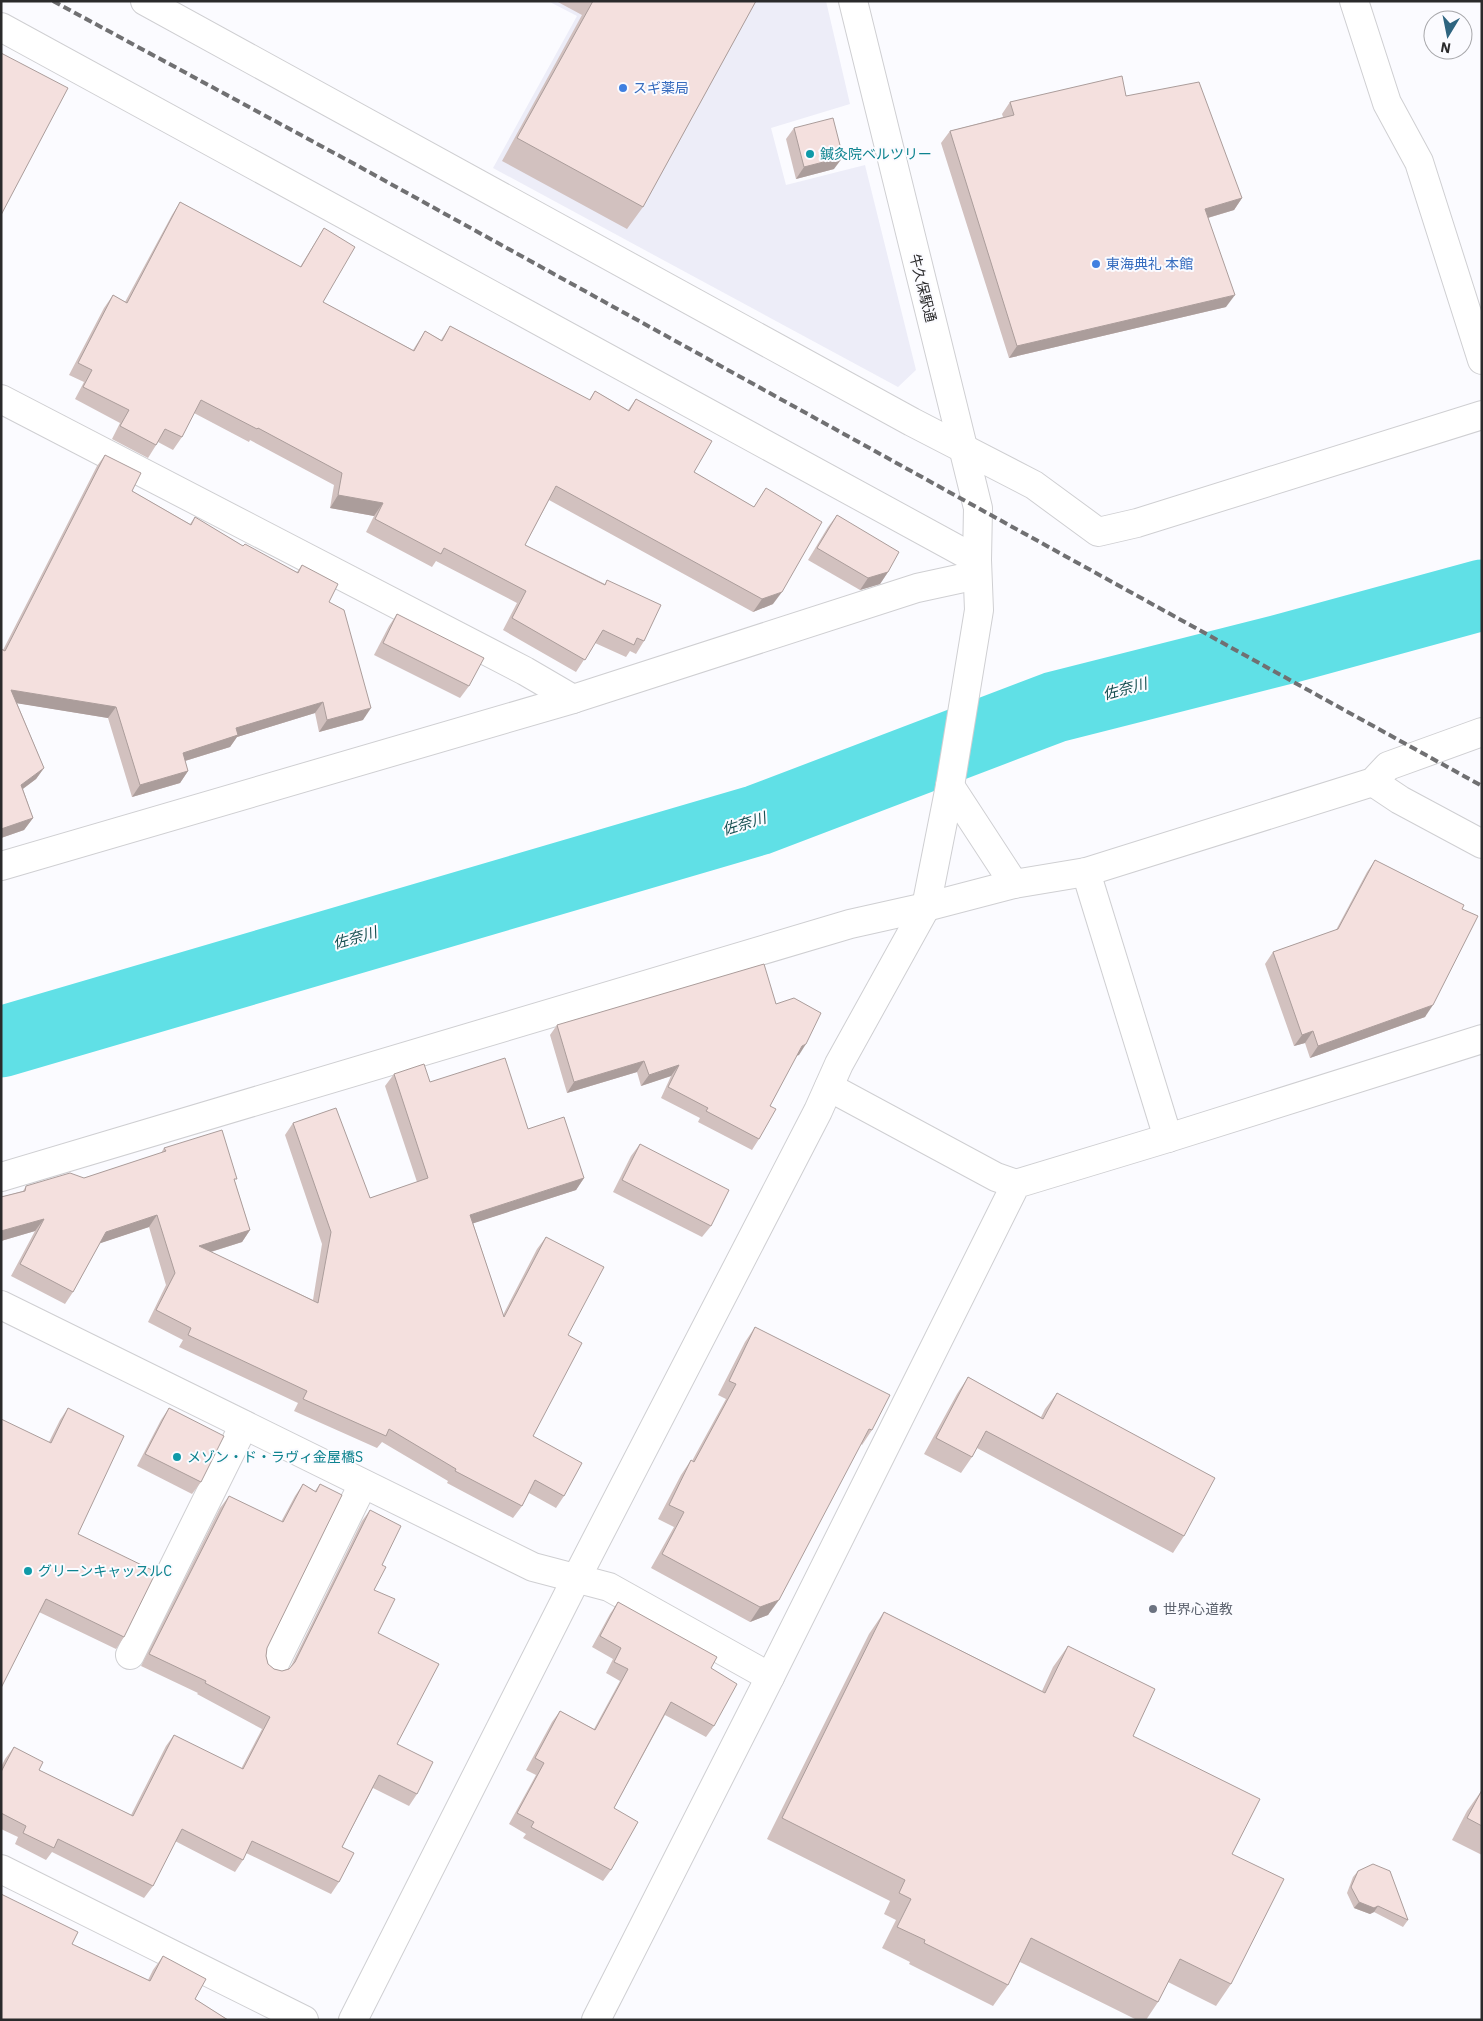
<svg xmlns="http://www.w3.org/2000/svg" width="1483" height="2021" font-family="'IBM Plex Sans','Noto Sans JP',sans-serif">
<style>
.built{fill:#ededf8}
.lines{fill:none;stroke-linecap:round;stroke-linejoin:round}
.river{stroke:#60e0e6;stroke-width:71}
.minor-casing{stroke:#cfcfd2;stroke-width:30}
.minor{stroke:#fff;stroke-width:28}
.rail{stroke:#707072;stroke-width:4;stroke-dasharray:8 4;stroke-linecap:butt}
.wall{fill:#d2c1bf}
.shaded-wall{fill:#ab9d9b}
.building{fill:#f4e0de;stroke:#ab9d9b}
.shop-dot{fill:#3f7fe0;stroke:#fbfbff;stroke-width:2}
.culture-dot{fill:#0f9aa8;stroke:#fbfbff;stroke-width:2}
.worship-dot{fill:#6b7280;stroke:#fbfbff;stroke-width:2}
.labels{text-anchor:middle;stroke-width:4;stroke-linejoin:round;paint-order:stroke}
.shop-label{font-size:14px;fill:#366cbe;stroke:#fbfbff;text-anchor:start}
.culture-label{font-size:14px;fill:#0d838f;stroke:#fbfbff;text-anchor:start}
.street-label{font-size:14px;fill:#2a2a2b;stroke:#fbfbff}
.worship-label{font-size:14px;fill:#5b616d;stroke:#fbfbff;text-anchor:start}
.water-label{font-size:15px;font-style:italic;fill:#175052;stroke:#fbfbff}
</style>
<rect width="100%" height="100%" fill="#fbfbff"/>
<polygon class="built" points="548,1 826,1 850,104 771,128 786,185 865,165 916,370 898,387 493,168 577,16"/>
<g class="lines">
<polyline class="river" points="1,1042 758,820 1055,707 1288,648 1482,595"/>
<defs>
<g id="minor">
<polyline points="145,1 912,422 1034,485 1098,532 1137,523 1482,415"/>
<polyline points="1354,1 1387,103 1419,162 1482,360"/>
<polyline points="1,27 977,560"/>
<polyline points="1,399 525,671 573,699"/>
<polyline points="1373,782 1400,800 1482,844"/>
<polyline points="950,786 1014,884"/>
<polyline points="1,866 573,699 917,588 977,575"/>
<polyline points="1086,872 1168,1138"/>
<polyline points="829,1087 996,1177 1016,1184"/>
<polyline points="1,1177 850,924 926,907 1014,884 1086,872 1373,782 1388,766 1482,732"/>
<polyline points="1,1305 533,1567 609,1587 770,1677"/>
<polyline points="130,1655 244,1425"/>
<polyline points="273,1667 363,1484"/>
<polyline points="1,1869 304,2020"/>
<polyline points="353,2020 576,1579 818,1111 839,1064 926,907 950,786 979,610 977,560 978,508 853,1"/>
<polyline points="596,2020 770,1677 1016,1184 1168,1138 1482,1039"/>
</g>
</defs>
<use href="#minor" class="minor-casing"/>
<use href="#minor" class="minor"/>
<polyline class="rail" points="53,1 360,167 1482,786"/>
</g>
<g class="wall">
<polygon points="556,1 756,1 643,207 627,229 502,161 582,15"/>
<polygon points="1126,96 1242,198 1234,210 1208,218 1226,307 1009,358 941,143 950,131 1003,117 1002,114 1010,102"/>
<polygon points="794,128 834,169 796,179 786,139"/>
<polygon points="180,202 300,267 324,228 323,302 413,350 425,331 441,340 450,326 589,400 595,391 628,410 636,399 694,472 754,507 766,488 773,604 753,612 549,500 525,545 605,584 607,580 644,641 636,654 630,651 626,657 595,643 576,672 503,630 517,603 436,561 432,567 366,532 374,516 330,508 334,485 250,440 249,442 194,413 182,437 173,450 158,442 148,458 112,439 120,423 75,399 84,382 69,375 104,308 113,295 125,302 172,215"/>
<polygon points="105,455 132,491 190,524 195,517 243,546 297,572 302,565 329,602 363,720 319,732 315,713 237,737 230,747 185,761 188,771 180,783 132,797 108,718 17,703 44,768 36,779 23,789 33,818 24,830 1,838 1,649 3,650 97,466"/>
<polygon points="837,515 888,572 880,584 860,590 808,560 828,527"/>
<polygon points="397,614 469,686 460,698 374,655 389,626"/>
<polygon points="1375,860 1462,909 1425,1017 1310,1058 1305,1043 1294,1046 1265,964 1273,952 1336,930 1367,872"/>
<polygon points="776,1004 799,1055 796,1056 770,1106 759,1139 752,1150 698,1122 700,1118 661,1098 671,1076 641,1086 637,1072 567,1093 550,1035 557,1025"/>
<polygon points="394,1074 430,1082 528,1129 584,1178 576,1190 473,1223 503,1315 537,1249 546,1237 568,1335 533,1436 564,1496 556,1508 529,1493 522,1506 513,1518 447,1483 448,1481 382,1442 377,1448 294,1411 298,1403 179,1347 183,1340 148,1322 166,1285 149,1227 100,1243 73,1292 65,1304 11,1276 35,1231 1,1241 1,1197 23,1191 26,1186 84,1178 161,1153 164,1148 235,1182 250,1230 242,1242 211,1252 313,1300 322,1244 285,1135 293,1123 370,1198 417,1182 385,1086"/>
<polygon points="640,1144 711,1226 702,1237 613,1192 631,1156"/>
<polygon points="755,1327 872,1430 862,1445 861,1444 768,1615 750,1622 651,1568 674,1527 658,1519 681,1475 691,1460 692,1461 726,1399 718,1395 745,1342"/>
<polygon points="968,1377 1041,1417 1045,1409 1057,1393 1184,1536 1173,1553 977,1448 972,1457 961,1473 924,1454 957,1394"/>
<polygon points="68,1408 78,1534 124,1637 116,1649 39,1612 49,1442 60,1420"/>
<polygon points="169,1408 201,1482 192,1494 137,1466 161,1420"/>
<polygon points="303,1484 315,1491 320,1484 267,1648 266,1656 268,1664 274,1669 282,1671 290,1668 362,1521 370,1510 382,1565 374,1590 378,1633 397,1744 417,1794 409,1806 373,1788 342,1847 339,1882 331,1894 246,1853 243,1860 235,1872 175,1841 153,1886 144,1898 52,1852 46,1860 15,1844 18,1837 1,1829 1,1767 5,1759 14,1747 39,1770 131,1815 166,1746 174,1735 241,1769 262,1729 197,1694 198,1693 141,1666 220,1508 229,1496 281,1522 295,1496"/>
<polygon points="618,1602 711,1668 714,1726 706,1737 665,1715 614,1808 611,1870 603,1881 523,1838 526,1834 509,1824 536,1775 526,1770 552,1722 560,1711 594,1729 620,1681 606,1673 613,1659 592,1647 610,1614"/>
<polygon points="884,1612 1042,1691 1053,1667 1068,1646 1133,1736 1232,1854 1231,1984 1216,2006 1168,1982 1158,2002 1146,2020 1137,2020 1020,1962 1008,1985 993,2006 909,1964 910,1962 882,1948 896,1920 884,1914 890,1901 767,1839 869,1634"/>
<polygon points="1482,1790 1482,1855 1452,1840 1467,1811"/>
<polygon points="1358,1871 1408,1920 1403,1927 1374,1912 1370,1914 1354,1908 1347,1893 1353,1877"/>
<polygon points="72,1944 148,1980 153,1970 163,1956 195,1999 228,2020"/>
</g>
<g class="shaded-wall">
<polygon points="843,157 834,169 796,179 804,167"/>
<polygon points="1242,198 1234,210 1197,221 1205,209"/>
<polygon points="1235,295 1226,307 1009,358 1017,346"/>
<polygon points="338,495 383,503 374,516 330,508"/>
<polygon points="888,572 880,584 860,590 868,578"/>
<polygon points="782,592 773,604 753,612 762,599"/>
<polygon points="11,690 116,707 108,718 3,701"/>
<polygon points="323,702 315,713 237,737 230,747 175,764 183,753 236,728"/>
<polygon points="371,708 363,720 319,732 327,720"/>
<polygon points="44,768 36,779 13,796 21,785"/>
<polygon points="188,771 180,783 132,797 140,785"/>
<polygon points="33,818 24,830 1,838 1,829"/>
<polygon points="1433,1005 1425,1017 1310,1058 1318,1046"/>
<polygon points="1313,1031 1305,1043 1294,1046 1302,1035"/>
<polygon points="806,1044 799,1055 794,1056 802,1046"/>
<polygon points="644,1061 637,1072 567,1093 574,1082"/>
<polygon points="679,1065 671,1076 641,1086 649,1075"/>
<polygon points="584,1178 576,1190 462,1227 470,1215"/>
<polygon points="157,1215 149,1227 98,1244 106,1232"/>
<polygon points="44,1219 35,1231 1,1241 1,1231"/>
<polygon points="250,1230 242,1242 191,1258 199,1246"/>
<polygon points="779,1600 768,1615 750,1622 760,1607"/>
<polygon points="1359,1902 1378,1906 1374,1912 1370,1914 1354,1908"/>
</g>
<g class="building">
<polygon points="593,1 756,1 643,207 517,138"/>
<polygon points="1,53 68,88 1,215"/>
<polygon points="1122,76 1126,96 1199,82 1242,198 1205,209 1235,295 1017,346 950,131 1014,115 1010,102"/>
<polygon points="833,118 843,157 804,167 794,128"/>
<polygon points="180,202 301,267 324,228 355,247 323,302 414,351 425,331 442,341 450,326 590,400 595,391 629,411 636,399 712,441 694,472 754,507 766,488 822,522 782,592 762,599 556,486 525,545 605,585 607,580 661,605 644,641 637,638 634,645 603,630 585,660 512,618 526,591 444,548 441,554 375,519 383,503 338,495 342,473 258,428 257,429 201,400 182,437 165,429 156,445 120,426 129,410 83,387 92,370 78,363 113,295 127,303"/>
<polygon points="105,455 141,473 132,491 191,525 195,517 243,546 245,544 298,573 302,565 338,584 329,602 344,610 371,708 327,720 323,702 236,728 238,735 183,753 188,771 140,785 116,707 11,690 44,768 21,785 33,818 1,829 1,649 5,651"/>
<polygon points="837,515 899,552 888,572 868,578 817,548"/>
<polygon points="397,614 484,658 469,686 383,643"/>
<polygon points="1375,860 1464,905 1462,909 1478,916 1433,1005 1318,1046 1313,1031 1302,1035 1273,952 1338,929"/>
<polygon points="764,964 776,1004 794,998 821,1013 806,1044 802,1046 770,1106 776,1109 759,1139 706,1111 708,1108 668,1087 679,1065 649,1075 644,1061 574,1082 557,1025"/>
<polygon points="505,1058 528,1129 564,1117 584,1178 470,1215 504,1317 546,1237 604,1267 568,1335 582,1343 533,1436 582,1463 564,1496 535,1480 522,1506 455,1471 456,1469 389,1429 386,1436 303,1399 307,1391 188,1335 191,1328 156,1310 175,1273 157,1215 106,1232 73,1292 20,1264 44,1219 1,1231 1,1197 25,1191 26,1186 70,1173 84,1178 166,1151 164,1148 222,1130 237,1179 234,1179 250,1230 199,1246 318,1303 331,1232 293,1123 336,1108 370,1198 428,1178 394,1074 424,1064 430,1082"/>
<polygon points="640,1144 729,1190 711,1226 622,1180"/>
<polygon points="755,1327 890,1395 872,1430 869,1429 779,1600 760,1607 662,1554 684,1512 669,1505 691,1460 694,1462 736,1384 729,1381"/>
<polygon points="968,1377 1043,1419 1057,1393 1215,1478 1184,1536 986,1431 972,1457 936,1438"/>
<polygon points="68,1408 124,1436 78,1534 156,1572 124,1637 46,1599 1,1688 1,1419 51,1443"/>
<polygon points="169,1408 224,1436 201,1482 145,1454"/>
<polygon points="303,1484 316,1492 320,1484 342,1495 267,1648 266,1656 268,1664 274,1669 282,1671 289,1669 295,1662 370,1510 401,1526 382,1565 386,1567 374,1590 395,1599 378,1633 439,1664 397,1744 433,1762 417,1794 379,1775 342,1847 354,1853 339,1882 252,1841 243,1860 182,1829 153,1886 58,1839 54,1848 23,1833 26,1826 1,1813 1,1772 14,1747 43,1762 39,1770 133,1816 174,1735 243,1769 270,1717 205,1683 206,1681 149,1654 229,1496 283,1522"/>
<polygon points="618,1602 717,1657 711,1668 737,1684 714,1726 671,1702 614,1808 638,1822 611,1870 531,1827 534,1822 517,1813 544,1763 535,1758 560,1711 595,1730 628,1669 614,1662 621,1648 600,1636"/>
<polygon points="884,1612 1045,1693 1068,1646 1155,1689 1133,1736 1260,1799 1232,1854 1284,1879 1231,1984 1180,1959 1158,2002 1031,1938 1008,1985 924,1943 925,1940 897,1927 911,1899 899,1893 905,1880 782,1818"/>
<polygon points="1482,1790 1482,1826 1467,1818"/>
<polygon points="1373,1864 1390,1871 1408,1920 1378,1906 1374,1908 1359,1902 1351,1887 1358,1871"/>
<polygon points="1,1894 78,1932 72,1944 150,1981 163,1956 206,1979 195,1999 228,2020 1,2020"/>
</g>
<g class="shop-dot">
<circle cx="623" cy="88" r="5"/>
<circle cx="1096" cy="264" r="5"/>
</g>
<g class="culture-dot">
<circle cx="810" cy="154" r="5"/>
<circle cx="177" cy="1457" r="5"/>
<circle cx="28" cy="1571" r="5"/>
</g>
<circle class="worship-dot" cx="1153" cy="1609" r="5"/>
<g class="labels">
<g class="shop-label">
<text x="633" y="93">スギ薬局</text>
<text x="1106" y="269">東海典礼 本館</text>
</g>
<g class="culture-label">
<text x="820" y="159">鍼灸院ベルツリー</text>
<text x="187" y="1462">メゾン・ド・ラヴィ金屋橋S</text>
<text x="38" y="1576">グリーンキャッスルC</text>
</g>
<g class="street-label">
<text transform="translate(923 288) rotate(76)" y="5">牛久保駅通</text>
</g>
<g class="worship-label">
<text x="1163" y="1614">世界心道教</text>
</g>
<g class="water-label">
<text transform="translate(1125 689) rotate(-15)" y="5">佐奈川</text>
<text transform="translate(744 824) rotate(-17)" y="5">佐奈川</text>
<text transform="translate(355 938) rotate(-16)" y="5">佐奈川</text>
</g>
</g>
<rect width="1483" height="2021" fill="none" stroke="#2a2a2b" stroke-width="5"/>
<g transform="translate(1448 35) rotate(190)"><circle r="24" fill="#fbfbff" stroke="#a7a7aa"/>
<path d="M0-4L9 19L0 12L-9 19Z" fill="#2e6580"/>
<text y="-8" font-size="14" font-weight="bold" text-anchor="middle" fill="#2a2a2b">N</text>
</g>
</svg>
